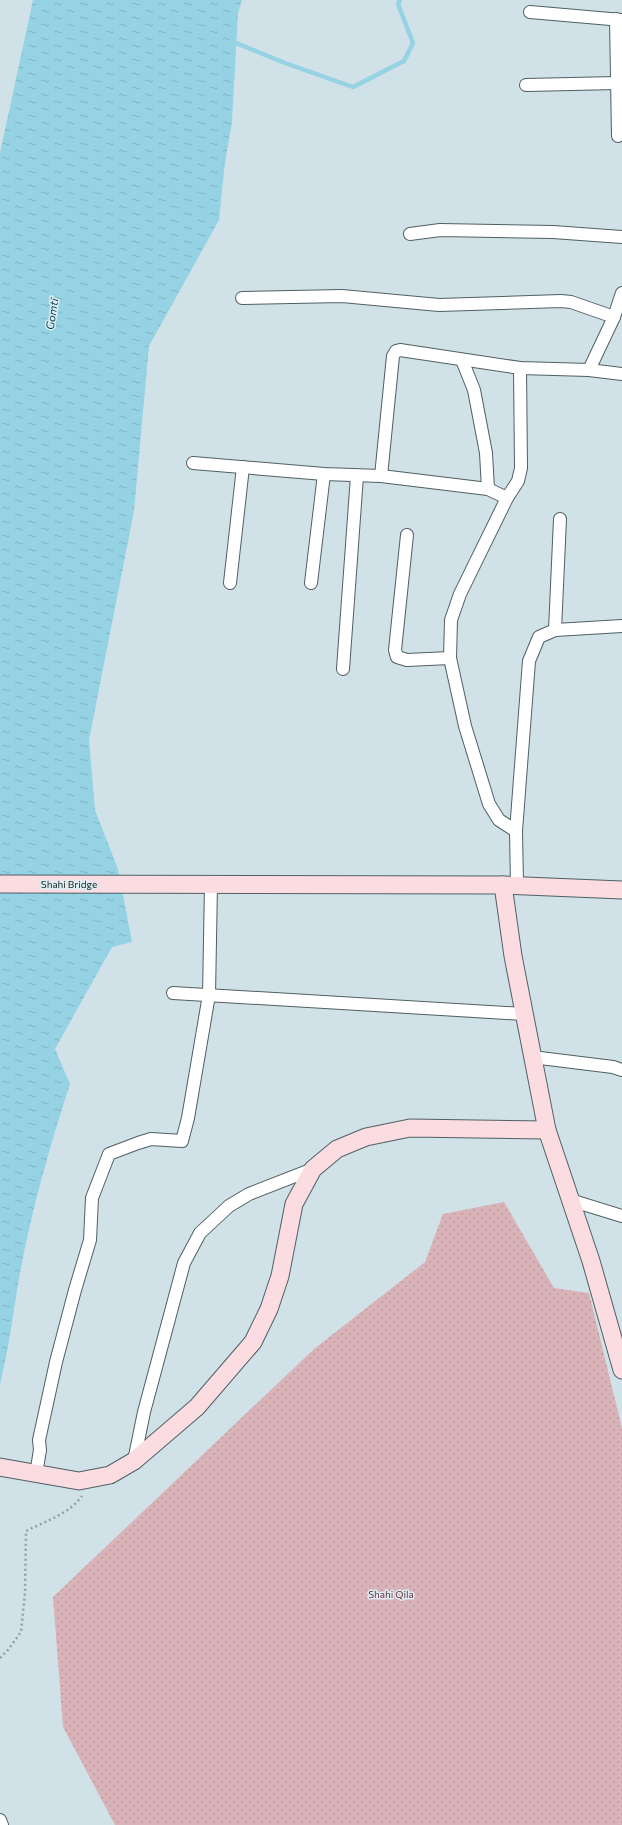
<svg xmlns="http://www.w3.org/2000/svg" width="622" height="1825" font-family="Commissioner,sans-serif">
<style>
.park{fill:url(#park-dots)}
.water{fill:url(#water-ripples)}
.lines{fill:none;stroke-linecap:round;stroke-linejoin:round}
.stream{stroke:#95d2e3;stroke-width:4.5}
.street-casing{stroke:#505f64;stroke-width:14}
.secondary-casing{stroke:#505f64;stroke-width:19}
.path{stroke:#91a0a3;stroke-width:2.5;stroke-dasharray:2 3;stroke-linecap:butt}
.street{stroke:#fff;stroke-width:12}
.secondary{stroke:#fadce1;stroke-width:17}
.labels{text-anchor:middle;stroke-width:3;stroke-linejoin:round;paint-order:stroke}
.street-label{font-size:10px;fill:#1a2122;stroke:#ddeff4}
.park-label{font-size:10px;fill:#6d2938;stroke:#ddeff4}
.water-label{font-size:11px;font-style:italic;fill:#07404d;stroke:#ddeff4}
</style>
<defs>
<pattern id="park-dots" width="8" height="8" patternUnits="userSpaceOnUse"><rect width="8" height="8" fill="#d9b3b8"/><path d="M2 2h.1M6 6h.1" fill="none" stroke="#ba9a9e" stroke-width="1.8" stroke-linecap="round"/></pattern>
<pattern id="water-ripples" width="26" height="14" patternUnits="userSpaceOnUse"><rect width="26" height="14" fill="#95d2e3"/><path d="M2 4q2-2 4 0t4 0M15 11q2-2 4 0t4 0" fill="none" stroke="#80b4c2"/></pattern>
</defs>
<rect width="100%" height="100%" fill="#d0e2e7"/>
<polygon class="park" points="504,1202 554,1288 589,1293 622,1428 622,1825 115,1825 63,1727 53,1597 314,1349 425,1262 443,1214"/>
<path class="water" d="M 33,0 L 242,0 L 238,13 L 232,122 L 225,162 L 219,220 L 149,346 L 134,511 L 89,740 L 95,810 L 118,869 L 132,942 L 112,947 L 55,1049 L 70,1084 C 52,1139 36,1195 24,1252 C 15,1295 11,1340 0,1384 L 0,153 Z"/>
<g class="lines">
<polyline class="stream" points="231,41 285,63 353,87 404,61 413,43 398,4 400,0"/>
<defs>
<g id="street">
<polyline points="530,12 622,20"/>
<polyline points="616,19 618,136"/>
<polyline points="526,85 617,83"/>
<polyline points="410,234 440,230 553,232 622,237"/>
<polyline points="242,298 342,296 439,305 561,301 571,302 614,317"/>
<polyline points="462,360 474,390 486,453 488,489"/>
<polyline points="589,370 614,317 622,293"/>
<polyline points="193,463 324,474 381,476 488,489 507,498"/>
<polyline points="381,476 393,356 396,351 400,350 520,368 589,370 622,374"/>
<polyline points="407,535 395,650 397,657 407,660 450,658"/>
<polyline points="230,583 243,467"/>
<polyline points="311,583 324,474"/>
<polyline points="555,630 560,519"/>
<polyline points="343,669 357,476"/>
<polyline points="516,831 499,820 489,804 465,726 450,658 451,620 460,594 507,498 518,481 521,468 520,368"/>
<polyline points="517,885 516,831 529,661 539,637 555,630 622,626"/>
<polyline points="173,993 524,1014"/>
<polyline points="532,1057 613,1067 622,1070"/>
<polyline points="570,1200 622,1216"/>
<polyline points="134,1461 144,1412 184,1263 200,1233 229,1206 249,1194 313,1169"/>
<polyline points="36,1474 40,1450 39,1440 56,1362 75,1290 90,1240 92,1198 109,1154 138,1143 151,1139 182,1141 188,1118 209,995 211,884"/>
<polyline points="0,1820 2,1825"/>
</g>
<g id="secondary">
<polyline points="0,884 503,885 622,890"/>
<polyline points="503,885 513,956 547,1130 591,1261 622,1370"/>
<polyline points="0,1467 79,1481 110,1475 134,1461 197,1407 253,1342 269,1309 280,1276 294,1204 313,1169 337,1149 366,1137 410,1128 547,1130"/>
</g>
</defs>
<use href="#street" class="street-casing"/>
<use href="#secondary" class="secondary-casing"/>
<path class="path" d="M 0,1658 L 8,1650 L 21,1632 L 25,1593 L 26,1531 C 46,1521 69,1514 82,1496"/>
<use href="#street" class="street"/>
<use href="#secondary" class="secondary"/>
</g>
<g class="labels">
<g class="street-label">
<text x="69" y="888">Shahi Bridge</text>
</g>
<g class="park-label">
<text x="391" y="1598">Shahi Qila</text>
</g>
<g class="water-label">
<text transform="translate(52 314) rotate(-81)" y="4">Gomtī</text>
</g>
</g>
</svg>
